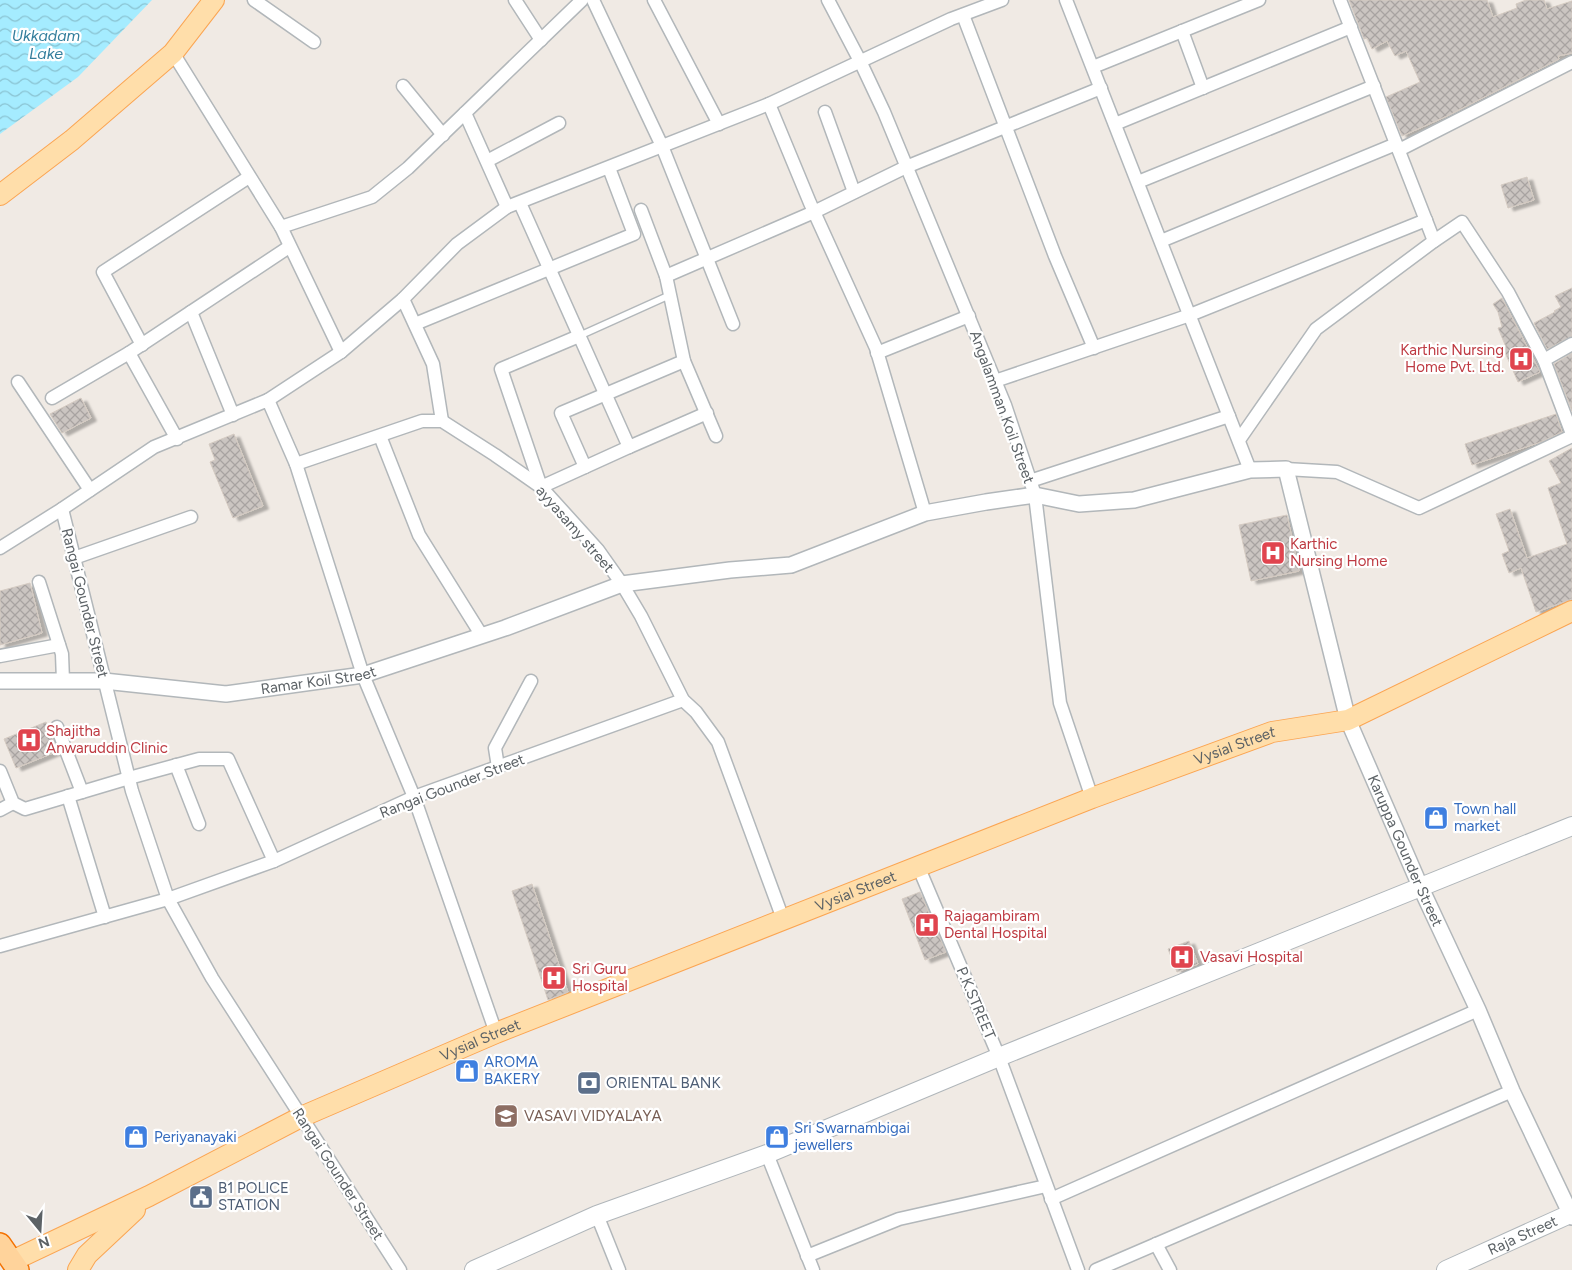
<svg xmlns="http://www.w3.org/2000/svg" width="1572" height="1270" font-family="Figtree,sans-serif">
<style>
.water{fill:url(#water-waves)}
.building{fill:url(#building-cross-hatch);stroke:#d5cbc2;filter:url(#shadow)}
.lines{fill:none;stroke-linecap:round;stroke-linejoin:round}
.service-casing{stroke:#b2b7ba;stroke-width:9}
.minor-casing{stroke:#b2b7ba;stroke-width:15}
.tertiary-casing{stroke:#b2b7ba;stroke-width:18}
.secondary-casing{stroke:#b0b6ba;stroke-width:20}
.primary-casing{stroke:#fba552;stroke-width:22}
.trunk-casing{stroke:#f47100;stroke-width:24}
.service{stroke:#fff;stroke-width:6}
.minor{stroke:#fff;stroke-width:12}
.tertiary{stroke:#fff;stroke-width:15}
.secondary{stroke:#fff;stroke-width:18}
.primary{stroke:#ffdeaa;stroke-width:20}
.trunk{stroke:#ffd39b;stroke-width:21}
.labels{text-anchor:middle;stroke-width:4.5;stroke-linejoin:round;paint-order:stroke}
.health-label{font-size:15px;fill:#be3a42;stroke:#fff;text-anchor:start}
.street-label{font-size:15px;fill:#5c6266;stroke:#fff}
.shop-label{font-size:15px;fill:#366cbe;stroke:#fff;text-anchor:start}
.service-label{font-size:15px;fill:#4e5e75;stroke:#fff;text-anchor:start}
.education-label{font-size:15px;fill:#785e54;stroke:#fff;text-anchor:start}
.water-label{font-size:16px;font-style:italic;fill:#337e9c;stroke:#fff}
</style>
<defs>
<pattern id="water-waves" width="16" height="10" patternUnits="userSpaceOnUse" patternTransform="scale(1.25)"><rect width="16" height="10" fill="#a5ecff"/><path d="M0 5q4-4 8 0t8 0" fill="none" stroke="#8ac3d2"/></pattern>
<pattern id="building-cross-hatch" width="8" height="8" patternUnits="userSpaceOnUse" patternTransform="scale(1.25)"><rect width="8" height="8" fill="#cbc5c1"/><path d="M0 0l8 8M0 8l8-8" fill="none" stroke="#a8a3a1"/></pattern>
<filter id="shadow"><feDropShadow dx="5.5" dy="3" stdDeviation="1" flood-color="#0004"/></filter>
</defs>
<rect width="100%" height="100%" fill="#f0eae4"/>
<polygon class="water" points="0,0 152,0 78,77 0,134"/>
<g class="building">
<polygon points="1349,0 1487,0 1493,17 1517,8 1516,4 1526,0 1544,0 1547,9 1572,1 1572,53 1558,56 1559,59 1447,116 1402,136 1386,97 1420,82 1406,51 1395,56 1387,41 1372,49 1367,38 1364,39"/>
<polygon points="1527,177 1534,200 1508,208 1501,185"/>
<polygon points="1572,288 1572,336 1547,349 1534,323 1555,312 1554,311 1561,307 1555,296"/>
<polygon points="1502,298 1540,372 1518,382 1503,348 1506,347 1498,328 1502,327 1498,312 1493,304"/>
<polygon points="1572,353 1572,411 1554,364"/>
<polygon points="81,398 91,418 62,433 50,414"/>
<polygon points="1556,414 1562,432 1541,442 1472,465 1465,444"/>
<polygon points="234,434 263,506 233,518 210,462 215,460 209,444"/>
<polygon points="1572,448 1572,599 1536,612 1521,568 1509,573 1502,554 1509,551 1496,514 1510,509 1527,558 1567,544 1548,488 1561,483 1549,461"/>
<polygon points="1287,515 1299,571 1251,581 1239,525"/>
<polygon points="30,583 42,633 0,645 0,591"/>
<polygon points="46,722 58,751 16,768 4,739"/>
<polygon points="532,884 568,992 548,1000 512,891"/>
<polygon points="920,892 946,952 925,960 902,899"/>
<polygon points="1189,941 1198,964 1177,972 1168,949"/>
</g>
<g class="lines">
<defs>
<polyline id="service" points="579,336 670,295"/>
<g id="minor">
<polyline points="254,0 314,42"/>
<polyline points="515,0 541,40"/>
<polyline points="593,0 662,146 733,324"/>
<polyline points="654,0 719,124"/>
<polyline points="828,0 860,61 884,112 1005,405 1035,495 1060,703 1092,798"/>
<polyline points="1066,0 1250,470"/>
<polyline points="963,15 1055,256 1094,348"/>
<polyline points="1182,31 1203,88"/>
<polyline points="173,53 281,227 372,197 408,168 582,0"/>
<polyline points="1093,67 1259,0"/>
<polyline points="403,86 443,135"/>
<polyline points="769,104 810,203 876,348 925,513"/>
<polyline points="825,112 854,192"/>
<polyline points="465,113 507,207"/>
<polyline points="1115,124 1351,27"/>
<polyline points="1399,150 1572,62"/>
<polyline points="487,161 559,123"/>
<polyline points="1138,182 1374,86"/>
<polyline points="520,203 629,447 541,487 501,369 579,336"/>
<polyline points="641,210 666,276 684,361 716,436"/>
<polyline points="281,227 341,352"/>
<polyline points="1161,241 1396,144"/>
<polyline points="1434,241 1462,222 1508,292 1544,360 1572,344"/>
<polyline points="666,276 814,212 906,167 1101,88"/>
<polyline points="403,299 433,364 442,421"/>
<polyline points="191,312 233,415"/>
<polyline points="415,324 634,234 609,168"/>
<polyline points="142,345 103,272 249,177"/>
<polyline points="877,353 969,316"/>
<polyline points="1544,360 1572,434"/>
<polyline points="995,381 1190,315 1426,220"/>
<polyline points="18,382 90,490"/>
<polyline points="52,398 129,353"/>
<polyline points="268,400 341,352 403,299 457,244 507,207 769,104 951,19 1002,0"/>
<polyline points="380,436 419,535 482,636"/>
<polyline points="177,439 129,353 289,247"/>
<polyline points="1239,440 1316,329 1434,241 1340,0"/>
<polyline points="629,447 707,413"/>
<polyline points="296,464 422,421 442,421 495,455 541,487 598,550 622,584 641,616 683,700 696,712 718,742 783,919"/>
<polyline points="585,467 561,413 684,361"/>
<polyline points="1286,469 1337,472 1419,508 1572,436"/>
<polyline points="1030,481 1229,416"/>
<polyline points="62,509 132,791 168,899 212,978 400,1270"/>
<polyline points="0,548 62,509 154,447 268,400 296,464 363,675 414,797 496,1033"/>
<polyline points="74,558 191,517"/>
<polyline points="39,582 62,654 63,681"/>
<polyline points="0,656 59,645"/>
<polyline points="57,727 82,792"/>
<polyline points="176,765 199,824"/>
<polyline points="498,767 495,748 531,681"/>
<polyline points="0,771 13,803 25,809 129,778 199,759 228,759 274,861"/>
<polyline points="68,796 105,917"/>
<polyline points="0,810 13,803"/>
<polyline points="918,866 999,1057 1078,1270"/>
<polyline points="0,946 168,899 274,861 414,797 683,700"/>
<polyline points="767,1154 813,1270"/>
<polyline points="1051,1199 1478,1010"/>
<polyline points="597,1215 619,1270"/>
<polyline points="1156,1244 1170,1270"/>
<polyline points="807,1256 899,1219 1046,1186"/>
<polyline points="1096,1270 1512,1091"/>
</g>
<g id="tertiary">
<path id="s1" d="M 0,681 L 104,681 L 226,694 L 363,675 L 505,628 L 622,584 L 730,570 L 791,565 L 925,513 L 986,502 L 1035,495 L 1079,504 L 1134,500 L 1250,470 L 1286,469 L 1348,720 L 1420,886 L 1478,1010 L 1512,1091 L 1572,1217"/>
</g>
<g id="secondary">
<polyline points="474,1270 597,1215 767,1154 999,1057 1572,826"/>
<path id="s2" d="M 1446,1270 L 1572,1213"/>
</g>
<g id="primary">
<polyline points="0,195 72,140 173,53 214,0"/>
<path id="s3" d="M 12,1261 L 149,1196 L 301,1117 L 496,1033 L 1092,798 L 1272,732 L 1348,720 L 1572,611"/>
<polyline points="78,1270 87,1255 135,1210"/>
</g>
<polyline id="trunk" points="0,1244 18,1270"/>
</defs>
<use href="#service" class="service-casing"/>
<use href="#minor" class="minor-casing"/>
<use href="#tertiary" class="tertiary-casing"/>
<use href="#secondary" class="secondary-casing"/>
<use href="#primary" class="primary-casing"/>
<use href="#trunk" class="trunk-casing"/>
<use href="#service" class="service"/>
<use href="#minor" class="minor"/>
<use href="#tertiary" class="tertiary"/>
<use href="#secondary" class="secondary"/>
<use href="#primary" class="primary"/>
<use href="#trunk" class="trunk"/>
</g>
<defs>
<symbol id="hospital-square" viewBox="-11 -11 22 22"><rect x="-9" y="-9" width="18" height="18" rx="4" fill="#e0444e" stroke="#fff"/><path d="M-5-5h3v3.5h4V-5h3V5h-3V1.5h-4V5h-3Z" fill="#fff"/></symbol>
<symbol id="shop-square" viewBox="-11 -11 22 22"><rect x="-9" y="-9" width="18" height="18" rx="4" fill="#3f7fe0" stroke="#fff"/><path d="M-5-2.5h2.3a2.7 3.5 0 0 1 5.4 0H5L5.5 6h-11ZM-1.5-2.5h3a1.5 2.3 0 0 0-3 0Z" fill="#fff"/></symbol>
<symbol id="bank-square" viewBox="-11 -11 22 22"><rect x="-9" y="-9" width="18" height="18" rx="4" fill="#5c6f8a" stroke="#fff"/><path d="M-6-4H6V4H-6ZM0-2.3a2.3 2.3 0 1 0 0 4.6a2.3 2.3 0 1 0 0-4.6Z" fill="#fff"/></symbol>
<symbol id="school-square" viewBox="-11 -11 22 22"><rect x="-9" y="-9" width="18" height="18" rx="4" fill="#8d6e63" stroke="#fff"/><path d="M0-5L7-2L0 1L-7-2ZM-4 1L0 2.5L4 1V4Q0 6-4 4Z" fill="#fff"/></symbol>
<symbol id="civic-square" viewBox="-11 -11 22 22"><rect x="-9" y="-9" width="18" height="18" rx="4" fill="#5c6f8a" stroke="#fff"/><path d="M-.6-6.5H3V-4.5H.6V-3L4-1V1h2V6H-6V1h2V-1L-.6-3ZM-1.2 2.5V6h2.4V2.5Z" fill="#fff"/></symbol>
</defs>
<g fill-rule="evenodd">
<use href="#hospital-square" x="1507" y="345" width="28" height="28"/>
<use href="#hospital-square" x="1259" y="539" width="28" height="28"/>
<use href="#hospital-square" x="15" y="726" width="28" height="28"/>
<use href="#shop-square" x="1422" y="804" width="28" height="28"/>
<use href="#hospital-square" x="913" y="911" width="28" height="28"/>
<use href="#hospital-square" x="1168" y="943" width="28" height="28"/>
<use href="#hospital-square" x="540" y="964" width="28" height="28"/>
<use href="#shop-square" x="453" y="1057" width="28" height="28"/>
<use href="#bank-square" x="575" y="1069" width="28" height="28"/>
<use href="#school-square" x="492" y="1102" width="28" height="28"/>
<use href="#shop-square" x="122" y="1123" width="28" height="28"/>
<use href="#shop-square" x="763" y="1123" width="28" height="28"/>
<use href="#civic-square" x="187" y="1183" width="28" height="28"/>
</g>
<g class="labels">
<g class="health-label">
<text x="1504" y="355" text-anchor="end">Karthic Nursing<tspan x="1504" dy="17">Home Pvt. Ltd.</tspan></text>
<text x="1290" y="549">Karthic<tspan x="1290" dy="17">Nursing Home</tspan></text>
<text x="46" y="736">Shajitha<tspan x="46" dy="17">Anwaruddin Clinic</tspan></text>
<text x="944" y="921">Rajagambiram<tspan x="944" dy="17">Dental Hospital</tspan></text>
<text x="1200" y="962">Vasavi Hospital</text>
<text x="572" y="974">Sri Guru<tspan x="572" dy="17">Hospital</tspan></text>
</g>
<g class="street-label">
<text transform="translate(1002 407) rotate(70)" y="5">Angalamman Koil Street</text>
<text transform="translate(575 529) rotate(49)" y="5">ayyasamy street</text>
<text transform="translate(85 603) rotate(76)" y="5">Rangai Gounder Street</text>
<text dy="5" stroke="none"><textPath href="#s1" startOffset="320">Ramar Koil Street</textPath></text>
<text dy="5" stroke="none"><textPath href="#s3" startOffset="1328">Vysial Street</textPath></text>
<text transform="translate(452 786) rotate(-21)" y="5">Rangai Gounder Street</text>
<text dy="5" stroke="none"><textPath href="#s1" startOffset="1722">Karuppa Gounder Street</textPath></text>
<text dy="5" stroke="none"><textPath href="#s3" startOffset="922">Vysial Street</textPath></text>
<text transform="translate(976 1003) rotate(67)" y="5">P.K.STREET</text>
<text dy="5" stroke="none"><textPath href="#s3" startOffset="518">Vysial Street</textPath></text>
<text transform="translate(338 1174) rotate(57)" y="5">Rangai Gounder Street</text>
<text dy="5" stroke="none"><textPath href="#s2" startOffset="84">Raja Street</textPath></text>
</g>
<g class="shop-label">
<text x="1454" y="814">Town hall<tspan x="1454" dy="17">market</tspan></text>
<text x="484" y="1067">AROMA<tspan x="484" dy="17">BAKERY</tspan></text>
<text x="794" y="1133">Sri Swarnambigai<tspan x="794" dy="17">jewellers</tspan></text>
<text x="154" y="1142">Periyanayaki</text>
</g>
<g class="service-label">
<text x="606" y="1088">ORIENTAL BANK</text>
<text x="218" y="1193">B1 POLICE<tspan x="218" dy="17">STATION</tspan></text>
</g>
<g class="education-label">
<text x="524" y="1121">VASAVI VIDYALAYA</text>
</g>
<g class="water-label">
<text x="46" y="41">Ukkadam<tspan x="46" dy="18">Lake</tspan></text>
</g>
</g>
<g transform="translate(40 1230) rotate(162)" stroke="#ffffff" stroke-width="4" paint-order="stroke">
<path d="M0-4L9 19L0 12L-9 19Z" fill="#5c6266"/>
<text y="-8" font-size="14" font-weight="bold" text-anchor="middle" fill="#5c6266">N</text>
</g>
</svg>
